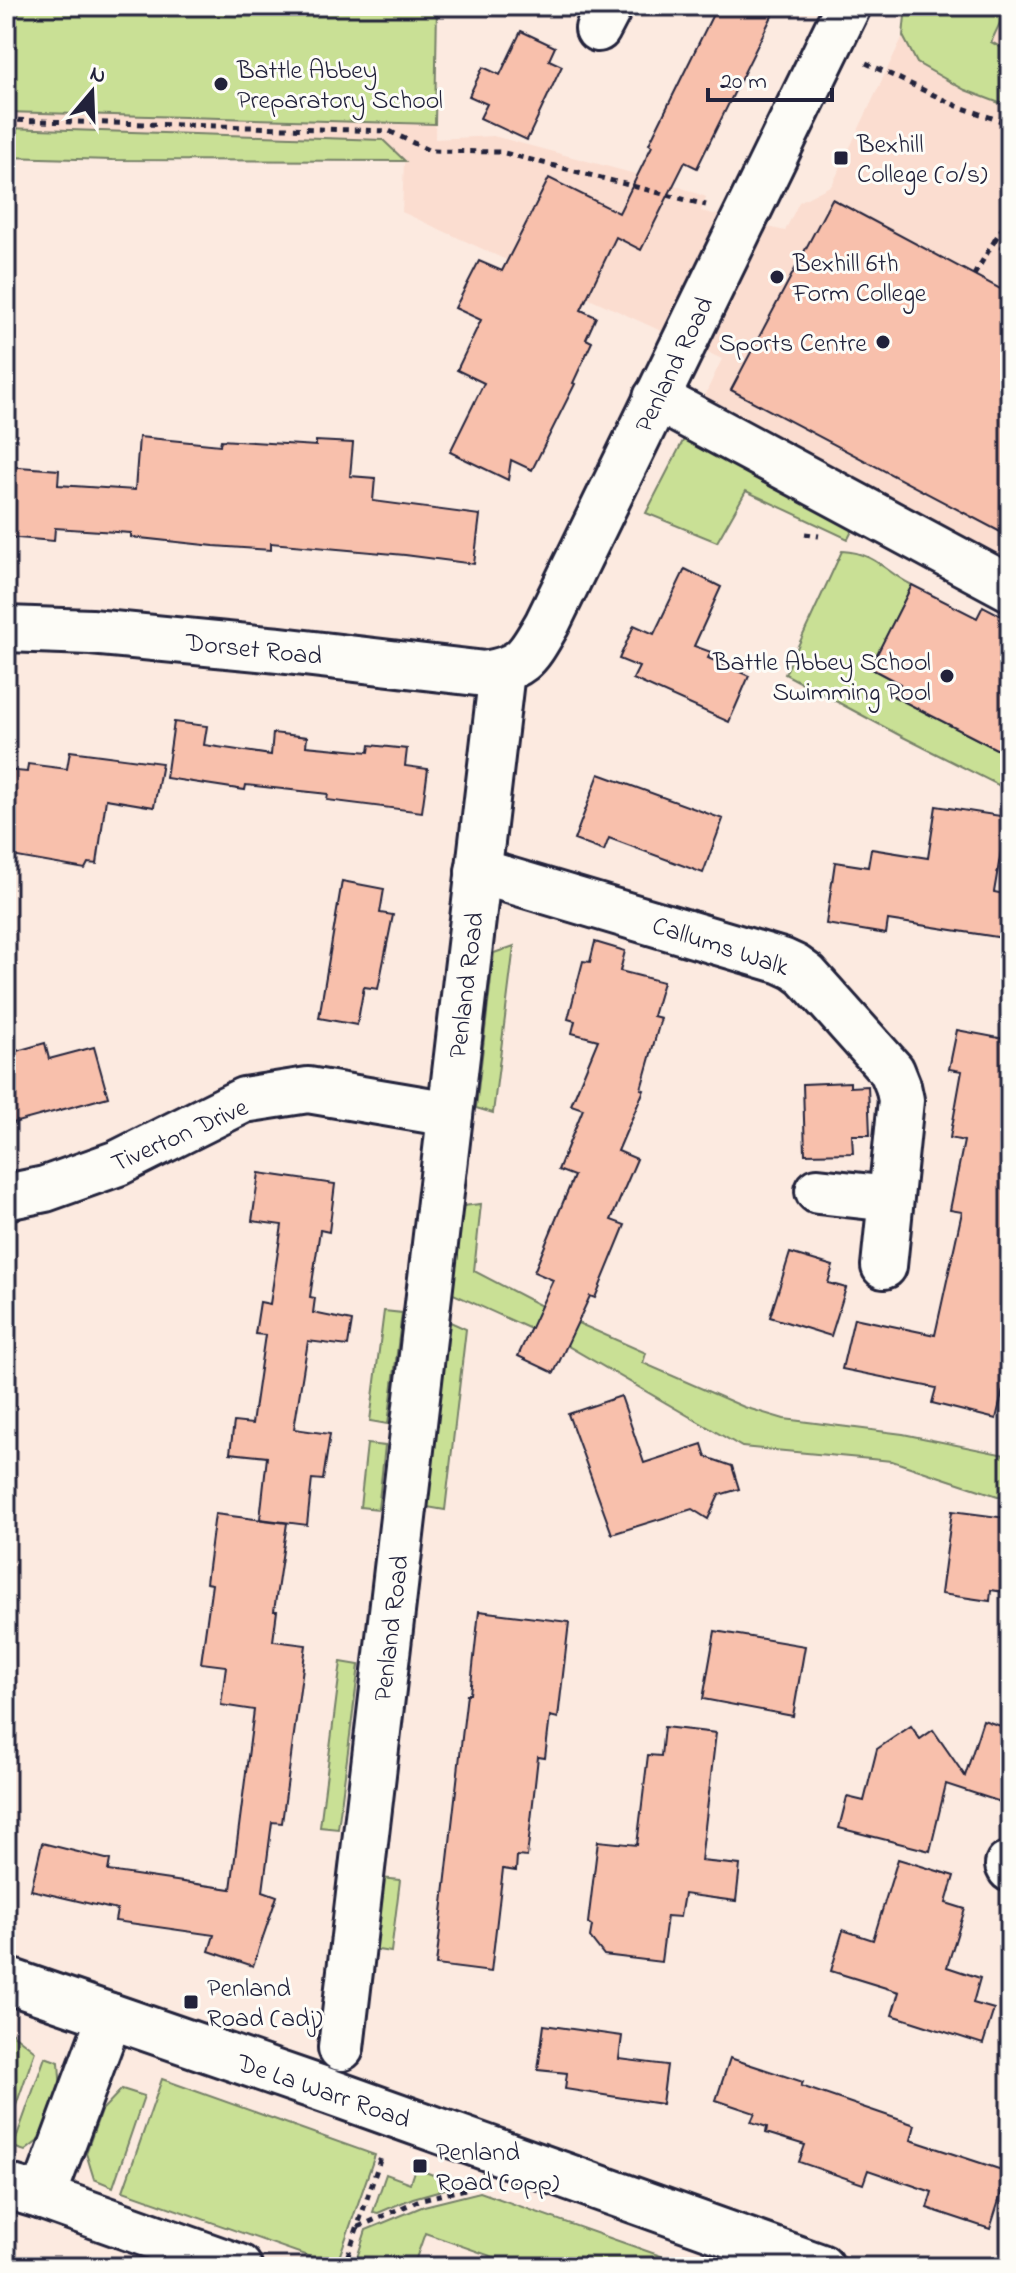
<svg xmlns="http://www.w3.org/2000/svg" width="1016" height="2273" font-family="'Indie Flower',sans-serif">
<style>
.built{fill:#fbddd0}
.green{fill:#c9e095;stroke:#768168;stroke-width:2}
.building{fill:#f8c0ac;stroke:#22223b;stroke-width:2}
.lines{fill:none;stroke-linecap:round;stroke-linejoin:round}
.minor-casing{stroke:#22223b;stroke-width:50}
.highway-casing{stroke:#22223b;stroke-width:50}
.path{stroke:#22223b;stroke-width:5;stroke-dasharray:6 6;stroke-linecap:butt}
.minor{stroke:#fdfcf7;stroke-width:44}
.highway{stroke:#fdfcf7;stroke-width:44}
.poi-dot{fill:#22223b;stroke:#fdfcf7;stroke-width:3}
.labels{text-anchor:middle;stroke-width:6;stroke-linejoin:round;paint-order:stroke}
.poi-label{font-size:26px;fill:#22223b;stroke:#fdfcf7;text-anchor:start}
.street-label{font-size:26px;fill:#22223b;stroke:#fdfcf7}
</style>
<rect width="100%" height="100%" fill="#fceae0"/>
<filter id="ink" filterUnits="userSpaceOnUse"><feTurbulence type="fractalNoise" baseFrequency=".0125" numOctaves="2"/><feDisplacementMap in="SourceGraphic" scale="16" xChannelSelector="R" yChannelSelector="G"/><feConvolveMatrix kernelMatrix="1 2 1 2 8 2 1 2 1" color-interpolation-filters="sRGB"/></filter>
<g filter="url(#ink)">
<polygon class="built" points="6,6 437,6 435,139 493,136 505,139 669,183 706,197 701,211 785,231 799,202 832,185 903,36 906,6 1010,6 1010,607 686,435 722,359 402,212 404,162 112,160 6,157"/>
<g class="green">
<polygon points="6,6 437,6 435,124 6,112"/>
<polygon points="906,6 1008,6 991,42 1010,52 1010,107 965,90 917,63 903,36"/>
<polygon points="6,128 383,140 405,161 112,160 6,157"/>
<polygon points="686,435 855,525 848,539 746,491 717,542 646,513"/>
<path d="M 842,551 C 876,553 885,572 912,585 L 870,668 L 900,684 L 894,696 L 1010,756 L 1010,791 L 901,736 L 785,674 Z"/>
<polygon points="514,946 493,1113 476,1108 494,953"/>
<polygon points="481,1204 474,1271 553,1312 646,1353 643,1363 744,1407 784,1419 903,1434 1010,1456 1010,1500 892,1461 742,1447 566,1345 451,1293 463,1206"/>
<polygon points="384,1311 402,1313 388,1424 370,1421"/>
<polygon points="448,1321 466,1329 445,1510 427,1507"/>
<polygon points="367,1444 385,1446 378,1509 360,1507"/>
<polygon points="341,1662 359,1665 338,1829 320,1827"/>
<polygon points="380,1878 400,1880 391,1952 371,1949"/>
<polygon points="6,2028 35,2051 6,2134"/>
<polygon points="45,2057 59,2062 61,2093 47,2134 25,2151 13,2147"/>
<polygon points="162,2079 375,2155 336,2266 123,2191"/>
<polygon points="122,2089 144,2096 113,2187 94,2179 86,2153 101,2111"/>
<polygon points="415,2168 459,2185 413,2198 378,2213 373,2212 386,2174 410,2183"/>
<polygon points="480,2192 692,2267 522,2267 425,2233 413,2267 354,2267 366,2230 424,2206"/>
</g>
<g class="building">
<polygon points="717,6 777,6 697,168 685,162 641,250 616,237 581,310 596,317 586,339 592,342 573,383 575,384 532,470 511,460 508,480 450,452 484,383 457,370 481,320 455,308 479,261 502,271 549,178 619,213 652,146 649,144"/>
<polygon points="521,31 555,47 549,60 562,66 527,140 480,118 487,104 469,96 483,67 500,75"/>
<polygon points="832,199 1010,294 1010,537 731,390"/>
<polygon points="139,437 220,445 221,440 316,446 316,441 353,443 350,476 375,478 373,501 480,515 474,564 405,555 271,543 271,550 214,546 131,537 131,533 55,528 54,541 6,537 6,466 59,470 58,485 135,490"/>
<polygon points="685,569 721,587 694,646 711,652 708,658 749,676 729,722 633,679 639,667 619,659 634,625 654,634"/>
<polygon points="912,585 977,618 983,606 1010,620 1010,756 893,696 900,684 870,668"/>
<polygon points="174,722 207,726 204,745 271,755 273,733 307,737 306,746 369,752 370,745 407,749 405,766 428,769 422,812 327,800 328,794 246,785 245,790 166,778"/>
<polygon points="70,751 162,763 154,807 106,799 97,864 88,863 85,869 6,855 6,770 27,772 28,764 67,769"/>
<polygon points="599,774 723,819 703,873 609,838 604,851 574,840"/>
<polygon points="936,806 1007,817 994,892 1010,895 1010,939 888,920 886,934 826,924 835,862 868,867 871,849 928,858"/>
<polygon points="342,881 384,889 380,913 393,915 378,989 364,987 357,1025 319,1018"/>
<polygon points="595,942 625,951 620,971 663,982 653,1016 661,1018 641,1089 644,1090 618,1151 637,1159 611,1220 625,1225 595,1298 590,1296 554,1373 518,1356 553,1280 534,1272 574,1176 558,1170 583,1109 571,1105 598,1040 572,1033 575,1021 568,1019 583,961 590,962"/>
<polygon points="957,1030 1010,1040 1010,1361 996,1419 932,1403 936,1388 842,1369 854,1318 935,1335 962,1212 950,1210 964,1141 950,1138 962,1071 949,1069"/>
<polygon points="45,1043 49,1059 94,1047 108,1097 6,1125 6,1054"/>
<polygon points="850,1082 850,1087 868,1086 870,1135 852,1135 853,1153 805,1154 803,1084"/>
<polygon points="259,1173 335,1184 329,1232 320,1230 310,1297 315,1298 313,1313 352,1321 348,1346 308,1341 294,1429 330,1434 323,1480 312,1479 307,1525 260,1519 267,1457 230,1453 234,1422 252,1424 265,1335 255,1334 260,1302 270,1304 282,1225 252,1221"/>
<polygon points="790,1253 833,1266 828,1283 846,1288 831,1336 770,1317"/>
<polygon points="621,1396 644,1463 702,1444 706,1457 732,1466 739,1489 719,1495 708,1519 692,1509 612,1534 568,1414"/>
<polygon points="952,1511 1007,1518 1005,1533 1010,1534 1010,1593 991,1590 990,1601 941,1594"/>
<polygon points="215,1514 287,1523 274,1611 277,1611 273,1641 306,1645 282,1823 272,1822 263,1891 277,1896 253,1966 209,1951 214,1935 115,1921 117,1910 31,1890 42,1843 110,1860 108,1871 231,1889 254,1710 221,1705 226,1666 201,1663 212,1584 206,1583"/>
<polygon points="479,1611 569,1622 558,1718 550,1716 545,1758 538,1757 527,1857 517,1856 516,1871 503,1869 491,1972 436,1965 461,1746 467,1694 470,1694"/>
<polygon points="715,1631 805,1646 793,1716 703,1699"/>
<polygon points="983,1720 1010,1729 1010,1805 946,1784 930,1851 839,1828 847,1797 864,1801 877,1749 911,1726 920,1739 933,1730 965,1776"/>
<polygon points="664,1727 716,1733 701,1861 740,1865 736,1901 684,1894 680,1917 667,1916 661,1962 604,1955 590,1937 592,1926 588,1923 598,1841 637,1845 648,1755 661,1756"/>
<polygon points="898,1859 954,1876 946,1903 965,1909 947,1967 980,1978 973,2003 994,2009 983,2044 892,2015 899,1992 831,1971 843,1930 873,1940"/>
<polygon points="544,2025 622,2036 619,2059 667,2065 662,2104 565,2089 567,2073 538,2070"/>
<polygon points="730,2058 803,2082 801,2086 915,2125 911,2140 1008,2172 990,2229 927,2208 932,2192 868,2170 863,2184 799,2162 805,2145 766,2133 767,2127 751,2122 755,2113 716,2100"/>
</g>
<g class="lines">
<defs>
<g id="minor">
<polyline points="598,29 610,6"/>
<polyline points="656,398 1010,588"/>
<path d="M 6,629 L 91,632 L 279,650 L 485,674 C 525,667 528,656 547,624 L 848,6"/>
<polyline points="478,871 782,961 795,967 806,975 892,1071 898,1086 901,1100 884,1266"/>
<polyline points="818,1191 890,1199"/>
<polyline points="6,1197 45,1189 118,1163 244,1100 308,1090 450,1114"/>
<polyline points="1008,1865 1010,1869"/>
<polyline points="341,2048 502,671"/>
<polyline points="6,2186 43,2197 239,2267"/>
<polyline points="43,2197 110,2016"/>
</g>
<polyline id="highway" points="6,1980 328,2091 821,2267"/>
</defs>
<use href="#minor" class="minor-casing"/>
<use href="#highway" class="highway-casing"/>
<g class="path">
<polyline points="866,63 957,106 1010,124"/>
<polyline points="6,120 389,131 430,151 501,152 706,205"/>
<polyline points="1010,216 995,240 1010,255"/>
<polyline points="974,275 995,240"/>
<polyline points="805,534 819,536"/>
<polyline points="358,2227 422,2199 470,2188"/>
<polyline points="344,2267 382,2154"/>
</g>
<use href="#minor" class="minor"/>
<use href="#highway" class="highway"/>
</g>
</g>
<g class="poi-dot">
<circle cx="221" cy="84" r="8"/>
<rect x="833" y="150" width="16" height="16" rx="4"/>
<circle cx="777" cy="277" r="8"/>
<circle cx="883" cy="342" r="8"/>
<circle cx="947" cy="676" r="8"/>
<rect x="183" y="1994" width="16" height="16" rx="4"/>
<rect x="412" y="2158" width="16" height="16" rx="4"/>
</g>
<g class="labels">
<g class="poi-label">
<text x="237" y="78">Battle Abbey<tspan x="237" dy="30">Preparatory School</tspan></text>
<text x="857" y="152">Bexhill<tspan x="857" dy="30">College (o/s)</tspan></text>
<text x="793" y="271">Bexhill 6th<tspan x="793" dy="30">Form College</tspan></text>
<text x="867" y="351" text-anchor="end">Sports Centre</text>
<text x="931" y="670" text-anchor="end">Battle Abbey School<tspan x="931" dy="30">Swimming Pool</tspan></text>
<text x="207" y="1996">Penland<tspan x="207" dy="30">Road (adj)</tspan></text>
<text x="436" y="2160">Penland<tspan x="436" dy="30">Road (opp)</tspan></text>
</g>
<g class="street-label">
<text transform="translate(673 364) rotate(-64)" y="9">Penland Road</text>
<text transform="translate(254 648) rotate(6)" y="9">Dorset Road</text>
<text transform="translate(721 945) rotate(18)" y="9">Callums Walk</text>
<text transform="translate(465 985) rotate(-83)" y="9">Penland Road</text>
<text transform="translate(179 1134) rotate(-24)" y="9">Tiverton Drive</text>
<text transform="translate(390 1628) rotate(-83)" y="9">Penland Road</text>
<text transform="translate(324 2090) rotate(19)" y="9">De La Warr Road</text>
</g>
</g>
<rect width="1016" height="2273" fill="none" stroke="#fdfcf7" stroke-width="32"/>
<rect x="16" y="16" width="984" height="2241" fill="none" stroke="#22223b" stroke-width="3" filter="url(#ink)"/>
<g transform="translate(92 92) rotate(19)" stroke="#fdfcf7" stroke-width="6" paint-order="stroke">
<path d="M0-6L14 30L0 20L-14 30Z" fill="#22223b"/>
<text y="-12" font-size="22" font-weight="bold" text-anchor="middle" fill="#22223b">N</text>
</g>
<path d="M708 88v12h124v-12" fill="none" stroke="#22223b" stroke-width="4"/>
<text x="720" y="88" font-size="24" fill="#22223b" stroke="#fdfcf7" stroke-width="6" paint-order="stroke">20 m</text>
</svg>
